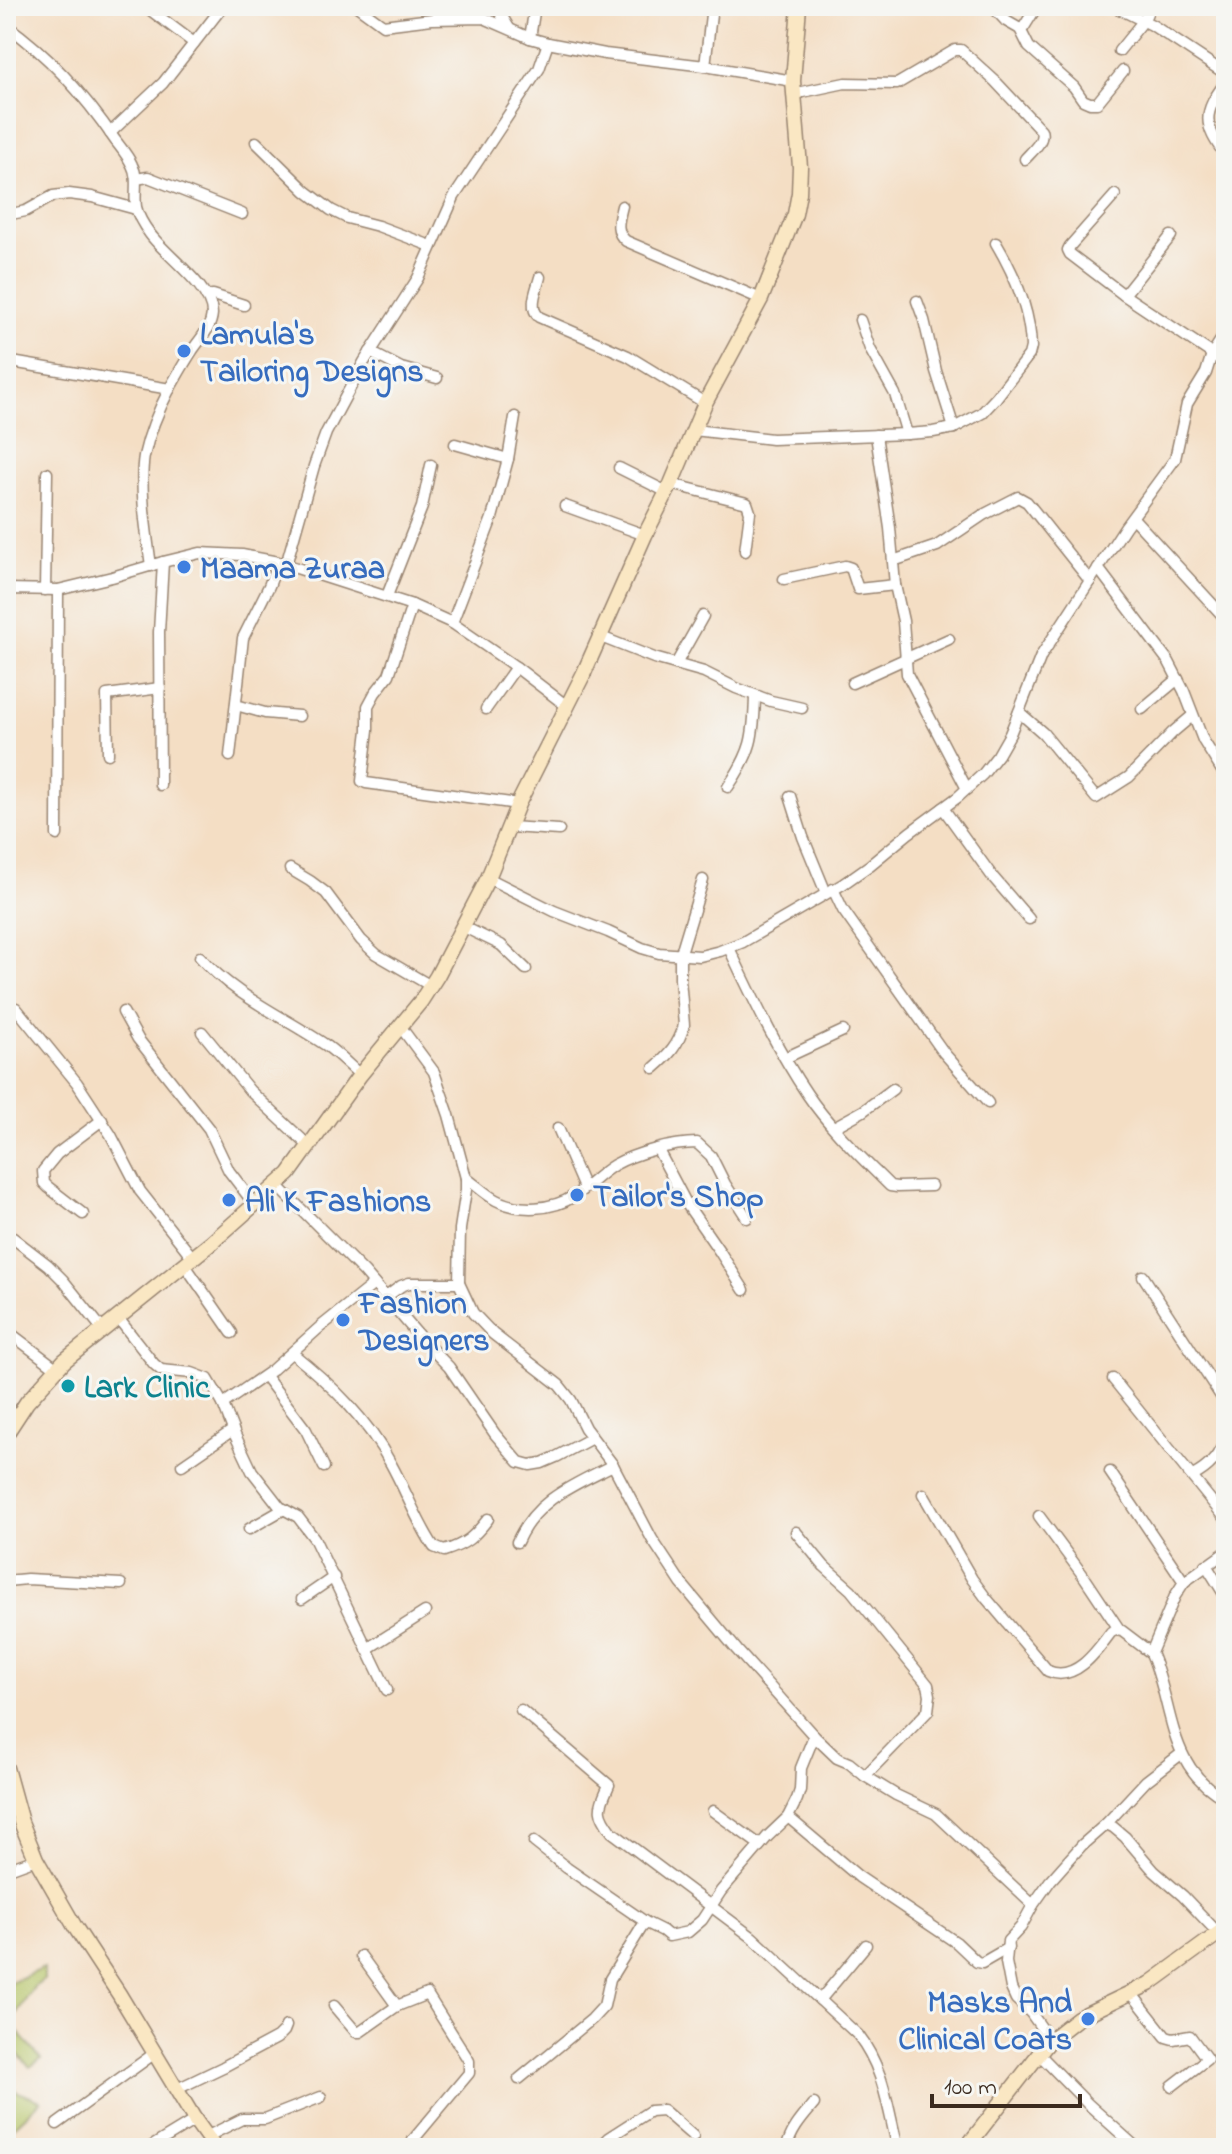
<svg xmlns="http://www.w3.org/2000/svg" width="1232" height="2154" font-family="'Indie Flower',sans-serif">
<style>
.green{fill:#b5c466;stroke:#787742;stroke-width:2}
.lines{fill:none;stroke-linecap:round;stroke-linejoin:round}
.street-casing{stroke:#988471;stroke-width:13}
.secondary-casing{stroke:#988471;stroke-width:17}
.street{stroke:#fff;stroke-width:10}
.secondary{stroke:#fae7c3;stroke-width:14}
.shop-dot{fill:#3f7fe0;stroke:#f6f6f2;stroke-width:3}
.culture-dot{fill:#0f9aa8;stroke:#f6f6f2;stroke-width:3}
.labels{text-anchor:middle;stroke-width:6;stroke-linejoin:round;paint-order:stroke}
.shop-label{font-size:32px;font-weight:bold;fill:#366cbe;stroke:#f6f6f2;text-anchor:start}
.culture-label{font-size:32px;font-weight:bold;fill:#0d838f;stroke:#f6f6f2;text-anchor:start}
</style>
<rect width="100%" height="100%" fill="#f6f6f2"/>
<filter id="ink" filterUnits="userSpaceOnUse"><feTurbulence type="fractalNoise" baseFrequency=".0125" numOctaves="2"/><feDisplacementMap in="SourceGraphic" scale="16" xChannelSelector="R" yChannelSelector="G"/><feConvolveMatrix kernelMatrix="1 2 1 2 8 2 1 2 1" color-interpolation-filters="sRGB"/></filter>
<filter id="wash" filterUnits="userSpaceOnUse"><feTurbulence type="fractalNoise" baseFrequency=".006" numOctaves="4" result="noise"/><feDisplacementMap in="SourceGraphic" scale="32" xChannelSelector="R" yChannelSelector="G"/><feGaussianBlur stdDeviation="1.8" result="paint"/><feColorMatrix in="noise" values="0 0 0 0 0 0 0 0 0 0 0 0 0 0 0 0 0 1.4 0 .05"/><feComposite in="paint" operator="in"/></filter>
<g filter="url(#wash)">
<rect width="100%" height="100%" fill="#f4dec4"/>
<g class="green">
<polygon points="44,1968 44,1980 34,1987 13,2019 14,2027 41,2059 30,2067 10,2046 6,2050 6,1984"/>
<polygon points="6,2087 41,2101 6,2134"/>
</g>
</g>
<g filter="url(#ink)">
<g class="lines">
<defs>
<g id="street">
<polyline points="145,6 194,43"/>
<polyline points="357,6 383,25 432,19 484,18 530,38 548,43 605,54 705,66 793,81"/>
<polyline points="496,6 509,28"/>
<polyline points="992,6 1006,21 1020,29 1029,47 1074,87 1083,100 1090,103 1097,103 1123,71"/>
<polyline points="1113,6 1152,25 1226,74"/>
<path d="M 6,25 C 48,55 86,97 115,140 C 121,148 128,156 132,165 C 139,178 134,193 136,207 C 138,216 144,226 150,234 C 166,256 212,287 212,314 C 211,329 199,340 192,351 C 184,363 177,376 170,388 C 159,409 149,433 144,456 C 139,485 147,536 151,566"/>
<polyline points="1020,29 1024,27 1037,6"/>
<polyline points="530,38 535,6"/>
<polyline points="1119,51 1144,20 1150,6"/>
<polyline points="705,66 712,6"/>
<path d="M 1226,82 C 1202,113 1203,125 1226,156"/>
<path d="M 793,94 L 845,83 L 897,84 L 955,50 L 961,50 L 995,81 L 1041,130 C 1045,141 1032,151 1025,159"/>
<polyline points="110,133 163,83 223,6"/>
<polyline points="256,142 306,191 331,210 347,218 378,226 431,246"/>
<polyline points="136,179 148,177 242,214"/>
<polyline points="1115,195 1070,246 1068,250 1070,254 1124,295 1226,363"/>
<path d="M 622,206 C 619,219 614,231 626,241 L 761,299"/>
<polyline points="6,215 26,211 53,196 69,194 92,197 136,209"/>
<path d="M 540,277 C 537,289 528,307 539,317 L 628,356 L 705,403"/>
<polyline points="1124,295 1171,236"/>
<polyline points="206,296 213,295 244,305"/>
<polyline points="917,301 924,320 936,371 954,428"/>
<polyline points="860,320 870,349 895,394 907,434"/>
<polyline points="370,352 401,368 437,378"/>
<polyline points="6,361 170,389"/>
<path d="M 694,430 L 772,439 L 907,434 L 933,432 L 954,428 L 982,413 L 996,398 L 1029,355 L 1031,347 C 1030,310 1015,275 996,243"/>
<polyline points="876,435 890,528 895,585 903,621 907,674 967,789"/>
<polyline points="455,444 508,459"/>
<polyline points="619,468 667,492"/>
<polyline points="671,484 747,503 750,512 745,551"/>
<polyline points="565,506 645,535"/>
<polyline points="1133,518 1226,619"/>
<polyline points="893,561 937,546 983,515 1018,497 1027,502 1090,581"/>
<polyline points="286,565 314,466 326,433 364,362 418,278 454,197 539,69 548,43"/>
<polyline points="1098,568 1169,662 1184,691 1203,740 1226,777"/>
<polyline points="784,579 845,566 851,568 858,589 895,585"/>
<polyline points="6,589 58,590 112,577 163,562 200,553 242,555 278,562 412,605 452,623 516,667 568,707"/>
<polyline points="45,590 47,473"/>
<polyline points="387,596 422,507 431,465"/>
<polyline points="412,605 389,675 375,693 368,706 368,730 362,781 366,783 518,804"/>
<polyline points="452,623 492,518 508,459 515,417"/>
<polyline points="601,637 654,658 704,672 736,688 771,701 802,708"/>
<polyline points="676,664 703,616"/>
<polyline points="852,683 949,639"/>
<polyline points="236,705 265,713 299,716"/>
<polyline points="486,709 516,667"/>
<polyline points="1142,709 1178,679"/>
<polyline points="1019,712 1043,733 1096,798 1129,777 1173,732 1192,716"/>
<polyline points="108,754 107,695 160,688"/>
<polyline points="230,756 243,638 269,586 278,562"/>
<polyline points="160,785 159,632 163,562"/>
<path d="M 728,787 C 752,751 754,738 755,696"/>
<polyline points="790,796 803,837 826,893"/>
<polyline points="943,808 992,876 1029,919"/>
<polyline points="509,827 559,830"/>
<polyline points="57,835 58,590"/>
<polyline points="290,869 310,881 326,893 361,940 376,954 431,986"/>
<polyline points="488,878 554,911 608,932 642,948 659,953 700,956 720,951 743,942 843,884 870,865 909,833 958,797 983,774 998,755 1010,734 1041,656 1125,527 1175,459 1187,404 1206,373 1212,354 1226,332"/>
<polyline points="833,889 843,910 944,1053 988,1103"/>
<polyline points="464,927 501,945 526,969"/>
<path d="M 729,948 C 753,998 776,1048 807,1094 C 830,1128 861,1157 890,1186 L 897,1187 L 931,1186"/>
<path d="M 200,957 C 234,996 285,1017 327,1046 C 339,1055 349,1065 360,1075"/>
<polyline points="16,1008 77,1083 111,1135 140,1191 193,1258"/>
<polyline points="123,1012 138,1039 209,1129 229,1171 255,1205"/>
<polyline points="400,1026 434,1072 449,1115 466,1178 466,1190 460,1229 459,1283 473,1313 493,1334 559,1385 571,1400 585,1428 613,1465 652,1539 681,1583 737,1650 814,1736 837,1758 849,1763 865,1776 896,1795 936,1814 1033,1905 1021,1927 1008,1941 1006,1962 1011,1988 1016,1999 1031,2013 1050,2040"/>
<polyline points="202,1032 250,1091 310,1147"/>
<polyline points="785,1058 843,1031"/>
<path d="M 654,1068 C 668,1056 679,1045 684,1025 L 680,979 L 680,956 L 703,880"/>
<polyline points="834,1127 863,1111 893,1089"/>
<polyline points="558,1128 584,1188"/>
<polyline points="658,1150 686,1203 720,1252 744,1290"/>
<path d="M 466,1178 C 476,1185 486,1195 496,1200 C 519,1212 553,1210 574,1196 C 588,1187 599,1174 614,1165 C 635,1153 673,1143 697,1143 L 711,1156 L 725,1184 L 747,1218"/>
<polyline points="277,1185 364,1272 419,1336 449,1367 495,1434 519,1462 530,1465 542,1463 556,1457 592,1438"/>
<polyline points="83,1214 48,1187 44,1183 43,1171 57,1154 102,1120"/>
<polyline points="13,1238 48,1265 63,1280 103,1330"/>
<polyline points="185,1265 232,1333"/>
<polyline points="1143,1276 1226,1404"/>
<polyline points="386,1297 401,1286 409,1283 459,1283"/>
<polyline points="118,1318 154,1364 161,1370 192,1373 208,1379 223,1404 235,1435 252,1471 280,1507 298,1517 314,1538 387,1690"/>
<polyline points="6,1330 56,1368"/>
<path d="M 292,1353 C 332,1385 367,1419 391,1464 C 406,1491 417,1522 434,1547 L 444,1551 C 466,1544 474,1537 488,1519"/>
<polyline points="265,1376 306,1430 324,1467"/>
<polyline points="1113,1379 1226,1519"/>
<polyline points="223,1404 272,1370 319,1328 374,1284"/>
<polyline points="182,1465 233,1430"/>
<polyline points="1110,1472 1184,1582"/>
<path d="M 1193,1476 C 1210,1467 1218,1457 1226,1439"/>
<path d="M 923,1494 L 972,1579 L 986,1598 L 1048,1671 C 1075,1683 1097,1651 1111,1632 L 1116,1630 L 1122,1631 L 1151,1653"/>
<polyline points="1039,1516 1085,1578 1119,1629"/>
<polyline points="249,1529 284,1509"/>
<polyline points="796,1532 824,1566 851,1590 928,1685 930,1695 928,1711 865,1776"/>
<path d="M 517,1542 C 536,1499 574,1485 613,1465"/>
<path d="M 1226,1552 L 1184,1582 L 1175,1596 L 1151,1653 C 1174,1706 1167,1769 1226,1799"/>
<polyline points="1206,1565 1226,1597"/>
<polyline points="6,1581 27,1579 121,1584"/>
<polyline points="302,1599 334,1577"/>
<polyline points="367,1649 425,1612"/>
<path d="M 521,1710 L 609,1785 C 599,1808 596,1811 612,1832 L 752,1937 L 858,2035 C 885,2070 887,2107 898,2148"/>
<polyline points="713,1811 760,1845"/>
<polyline points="788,1817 859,1877 957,1943 977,1962 982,1963 1008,1948"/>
<polyline points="1106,1824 1146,1781 1181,1754"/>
<polyline points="534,1842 567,1868 647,1923"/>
<polyline points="6,1870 36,1859"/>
<polyline points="1033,1905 1050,1881 1082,1845 1106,1824 1113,1827 1125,1837 1154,1871 1183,1896 1219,1934"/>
<polyline points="361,1956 397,2006"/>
<polyline points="1132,1994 1166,2037 1173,2039 1190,2036 1207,2059 1172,2086"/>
<polyline points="820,2000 866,1945"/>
<polyline points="334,2006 356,2032 360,2032 397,2006 427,1994 466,2056 469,2061 469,2073 413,2140 413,2148"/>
<polyline points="1039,2054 1088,2104 1137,2148"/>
<polyline points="519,2079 592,2019 604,2006 610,1979 642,1927 647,1923 663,1931 669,1936 688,1932 702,1920 721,1891 768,1836 788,1817 797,1799 800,1790 801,1768 814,1736"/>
<polyline points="177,2089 223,2067 277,2038 284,2031 286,2026"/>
<polyline points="57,2124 155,2053"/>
<polyline points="208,2136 242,2119 265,2119 321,2097"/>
<polyline points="149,2148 195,2120"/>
<polyline points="598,2148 608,2138 650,2111 663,2110 693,2136"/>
<path d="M 787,2148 C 790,2131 803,2117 814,2104"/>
</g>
<g id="secondary">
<polyline points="6,1434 27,1402 64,1361 210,1244 289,1174 360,1075 421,1001 437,976 488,878 518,804 583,675 645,535 671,484 705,403 761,299 795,214 799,193 800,167 793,81 799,6"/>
<polyline points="6,1768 21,1822 36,1859 75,1927 119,1994 195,2120 215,2148"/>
<polyline points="966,2148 1050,2040 1078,2018 1149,1984 1226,1928"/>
</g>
</defs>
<use href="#street" class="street-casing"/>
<use href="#secondary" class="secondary-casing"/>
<use href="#street" class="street"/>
<use href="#secondary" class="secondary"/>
</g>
</g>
<g class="shop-dot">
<circle cx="184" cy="351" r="8"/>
<circle cx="184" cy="567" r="8"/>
<circle cx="577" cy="1195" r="8"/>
<circle cx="229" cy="1200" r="8"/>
<circle cx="343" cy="1320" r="8"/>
<circle cx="1088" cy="2019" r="8"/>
</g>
<circle class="culture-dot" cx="68" cy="1386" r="8"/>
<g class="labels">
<g class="shop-label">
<text x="200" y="344">Lamula's<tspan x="200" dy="37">Tailoring Designs</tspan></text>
<text x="200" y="578">Maama Zuraa</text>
<text x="593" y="1206">Tailor's Shop</text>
<text x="245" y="1211">Ali K Fashions</text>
<text x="359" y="1313">Fashion<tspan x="359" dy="37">Designers</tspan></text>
<text x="1072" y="2012" text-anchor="end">Masks And<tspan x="1072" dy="37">Clinical Coats</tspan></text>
</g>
<g class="culture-label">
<text x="84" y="1397">Lark Clinic</text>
</g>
</g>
<rect width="1232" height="2154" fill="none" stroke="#f6f6f2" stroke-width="32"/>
<path d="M932 2094v12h148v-12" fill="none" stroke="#3b2a1e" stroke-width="4"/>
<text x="944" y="2094" font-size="24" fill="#3b2a1e" stroke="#f6f6f2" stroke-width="6" paint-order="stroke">100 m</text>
</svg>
